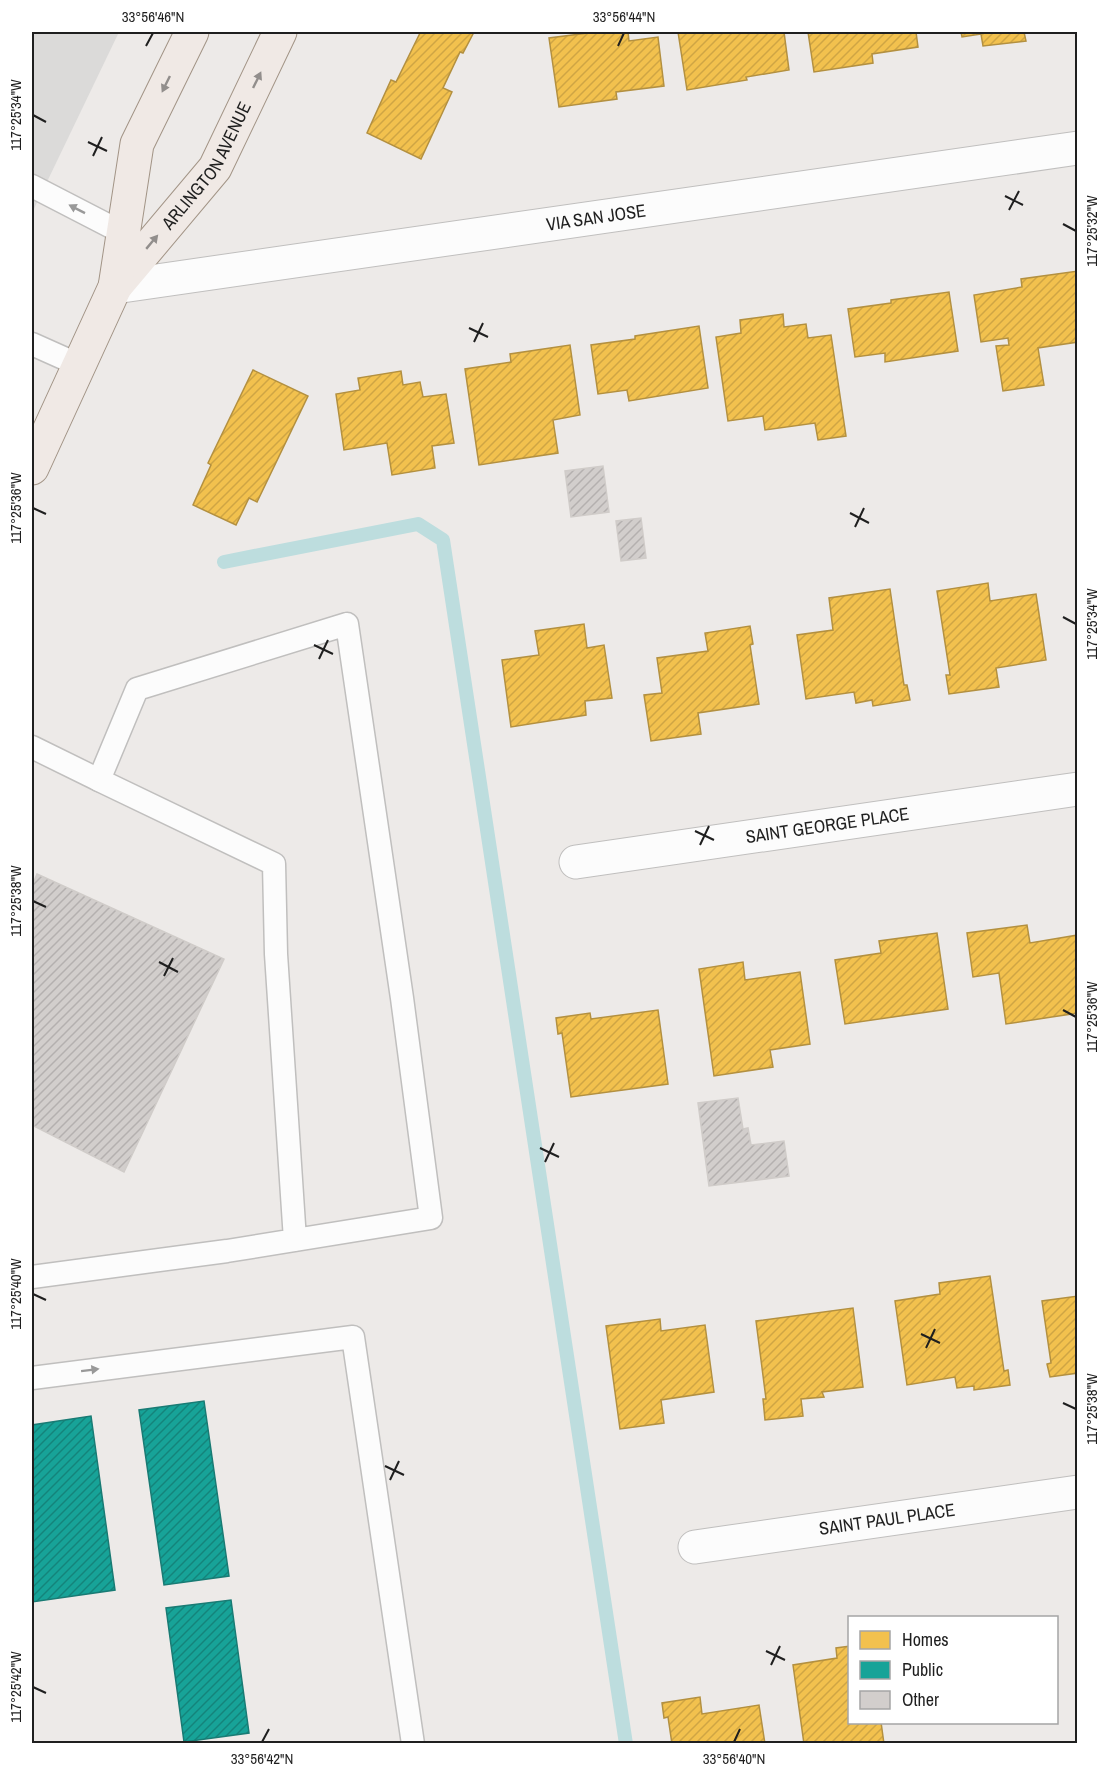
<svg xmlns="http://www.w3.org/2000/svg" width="1109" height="1775" font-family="'Archivo Narrow',sans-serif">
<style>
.religious{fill:#dbdad9}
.homes{fill:url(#homes-hatch);stroke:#b39040;stroke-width:1.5}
.public{fill:url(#public-hatch);stroke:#197b74;stroke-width:1.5}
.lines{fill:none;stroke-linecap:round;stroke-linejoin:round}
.stream{stroke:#bdddde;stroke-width:14}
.building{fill:url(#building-hatch);stroke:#d0ccc9;stroke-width:1.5}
.service-casing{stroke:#c0bfbe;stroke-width:25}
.minor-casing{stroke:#c0bfbe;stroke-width:35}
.primary-casing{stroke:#a29486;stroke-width:35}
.service{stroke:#fcfcfc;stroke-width:22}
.minor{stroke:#fcfcfc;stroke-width:33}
.primary{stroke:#f0e9e5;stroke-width:33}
.oneway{fill:#928e8c}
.oneway2{fill:#999}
.ticks{fill:none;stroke:#1f1f1f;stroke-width:2}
.labels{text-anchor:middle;stroke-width:6;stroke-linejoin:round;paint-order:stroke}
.street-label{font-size:18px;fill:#1f1f1f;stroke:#fff}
.neatline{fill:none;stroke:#1f1f1f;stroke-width:2}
.ticks-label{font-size:15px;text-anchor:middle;fill:#1f1f1f}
</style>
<defs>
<pattern id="homes-hatch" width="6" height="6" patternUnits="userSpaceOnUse" patternTransform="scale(1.5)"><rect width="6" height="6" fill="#f2c14e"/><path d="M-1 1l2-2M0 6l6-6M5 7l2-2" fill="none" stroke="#cfa544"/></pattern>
<pattern id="public-hatch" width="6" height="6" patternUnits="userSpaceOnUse" patternTransform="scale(1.5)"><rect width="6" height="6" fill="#17a398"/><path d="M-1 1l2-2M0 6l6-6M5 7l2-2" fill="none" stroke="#14847b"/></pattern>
<pattern id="building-hatch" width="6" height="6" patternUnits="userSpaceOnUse" patternTransform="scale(1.5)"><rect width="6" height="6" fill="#d2cecc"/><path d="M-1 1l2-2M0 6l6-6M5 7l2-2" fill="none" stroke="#b4b0af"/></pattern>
</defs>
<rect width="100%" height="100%" fill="#edeae8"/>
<polygon class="religious" points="32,32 119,32 32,213"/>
<g class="homes">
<polygon points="417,32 474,32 463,53 460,52 443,88 452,92 421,159 367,133 391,80 396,82 420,33"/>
<polygon points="596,32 628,32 629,41 658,37 664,86 616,92 617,99 559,107 549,38"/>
<polygon points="678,32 784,32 789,70 746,77 747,80 687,90"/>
<polygon points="808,32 916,32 918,47 872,54 873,63 814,72"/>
<polygon points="961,32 1024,32 1026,41 983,46 981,34 962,37"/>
<polygon points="1078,271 1078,342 1038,348 1044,385 1003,391 996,346 1009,345 1008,338 981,342 974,295 1022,287 1021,279"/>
<polygon points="949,292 958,351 885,362 885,353 855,357 848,309 891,303 891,300"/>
<polygon points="783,314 784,327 806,324 808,338 831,335 846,436 818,440 815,423 765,430 763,416 728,421 716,337 741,333 740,320"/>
<polygon points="699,326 708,388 629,401 627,390 598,394 591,345 635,339 635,336"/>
<polygon points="570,345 580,415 553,420 558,453 479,465 465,369 511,362 510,354"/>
<polygon points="253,370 308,396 257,502 249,498 236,525 193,505 211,465 208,463"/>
<polygon points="401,371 403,385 420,382 423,397 446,394 454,443 432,446 435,468 392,475 387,443 344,450 336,394 360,390 358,378"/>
<polygon points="988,583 990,601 1036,594 1046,660 996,668 999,687 949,694 946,675 950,675 937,591"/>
<polygon points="890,589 904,685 907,685 910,700 873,706 872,700 856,703 854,692 806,699 797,635 833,630 829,598"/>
<polygon points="584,624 587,648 604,645 612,698 585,701 586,715 511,727 502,660 539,655 535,631"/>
<polygon points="750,626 753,644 750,645 759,704 698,713 701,734 651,741 644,695 662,693 657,658 708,651 705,633"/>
<polygon points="1027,925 1030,943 1078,935 1078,1013 1006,1024 999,973 973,977 967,933"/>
<polygon points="937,933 948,1009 845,1024 835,960 881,953 879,941"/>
<polygon points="743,962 745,980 800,972 810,1044 770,1050 773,1067 714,1076 699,969"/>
<polygon points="658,1010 668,1084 571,1097 562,1033 558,1034 556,1018 590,1013 591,1019"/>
<polygon points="990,1276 1004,1371 1008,1370 1010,1385 974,1390 974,1386 957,1388 955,1377 907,1385 895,1301 940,1294 939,1283"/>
<polygon points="1078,1296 1078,1373 1050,1377 1047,1364 1051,1363 1042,1301"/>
<polygon points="853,1308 863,1387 822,1392 824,1397 801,1399 803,1416 765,1420 763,1399 766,1399 756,1321"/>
<polygon points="660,1319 661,1331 705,1325 714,1392 661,1400 664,1423 620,1429 606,1326"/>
<polygon points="850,1646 850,1722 881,1722 884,1744 804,1744 793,1665 837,1658 836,1648"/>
<polygon points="700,1697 702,1714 759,1705 765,1744 672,1744 668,1717 664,1718 662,1703"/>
</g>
<g class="public">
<polygon points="204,1401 229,1576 164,1585 139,1410"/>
<polygon points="91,1416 115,1590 32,1602 32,1425"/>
<polygon points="231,1600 249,1733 184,1742 166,1608"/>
</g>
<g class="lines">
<polyline class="stream" points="224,562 418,524 443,540 626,1744"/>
</g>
<g class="building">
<polygon points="603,466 609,512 571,517 565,471"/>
<polygon points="641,518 646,558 621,561 616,521"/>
<polygon points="37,874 224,959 124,1172 32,1125 32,886"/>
<polygon points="738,1098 743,1129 748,1128 751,1145 784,1141 789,1176 709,1186 698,1103"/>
</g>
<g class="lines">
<defs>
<g id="service">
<polyline points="32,186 123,233"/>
<polyline points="32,344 79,365"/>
<polyline points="32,747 99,780"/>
<polyline points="32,1277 227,1251 431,1218 402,998 347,624 137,689 99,780 274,864 276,954 295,1240"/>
<polyline points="32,1378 353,1337 413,1744"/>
</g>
<g id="minor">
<path id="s1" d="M 115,287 L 1078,148"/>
<path id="s2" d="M 576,862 L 1078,789"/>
<path id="s3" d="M 695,1547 L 1078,1492"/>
</g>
<g id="primary">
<path id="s4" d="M 115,287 L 215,168 L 280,32"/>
<polyline points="32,468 115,287 137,144 192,32"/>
</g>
</defs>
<use href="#service" class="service-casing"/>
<use href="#minor" class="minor-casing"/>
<use href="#primary" class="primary-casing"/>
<use href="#service" class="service"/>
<use href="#minor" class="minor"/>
<use href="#primary" class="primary"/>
</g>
<defs><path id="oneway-solid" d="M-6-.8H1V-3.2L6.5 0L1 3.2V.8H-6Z" transform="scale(1.5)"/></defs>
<g class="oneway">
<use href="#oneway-solid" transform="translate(257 80) rotate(-64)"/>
<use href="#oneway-solid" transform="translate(166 84) rotate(116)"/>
<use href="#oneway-solid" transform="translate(152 242) rotate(-50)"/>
</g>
<g class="oneway2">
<use href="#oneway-solid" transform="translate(77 209) rotate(-153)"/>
<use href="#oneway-solid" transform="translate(90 1370) rotate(-7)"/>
</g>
<path class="ticks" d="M 146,46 L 153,33M 618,46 L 624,33M 33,115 L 46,122M 88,142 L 107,151M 93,156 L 102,137M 1005,196 L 1023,205M 1009,210 L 1019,191M 1063,224 L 1076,231M 469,328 L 488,337M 474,342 L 483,323M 33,508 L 46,514M 850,513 L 869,523M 855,527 L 864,508M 1063,617 L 1076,624M 314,645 L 333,654M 319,659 L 328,640M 695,831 L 714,840M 700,845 L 709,826M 33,901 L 46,907M 159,962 L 178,972M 164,976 L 173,958M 1063,1010 L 1076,1017M 540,1148 L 559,1157M 545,1162 L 554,1143M 33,1294 L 46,1300M 921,1334 L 940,1343M 926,1348 L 935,1329M 1063,1403 L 1076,1409M 385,1466 L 404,1475M 390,1480 L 399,1461M 766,1651 L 785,1660M 771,1665 L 780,1646M 33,1687 L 46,1693M 262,1742 L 269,1729M 734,1742 L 740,1729"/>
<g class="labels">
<g class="street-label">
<text dy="6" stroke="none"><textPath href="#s4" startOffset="153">ARLINGTON AVENUE</textPath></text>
<text dy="6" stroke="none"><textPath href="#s1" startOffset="486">VIA SAN JOSE</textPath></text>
<text dy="6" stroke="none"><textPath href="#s2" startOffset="254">SAINT GEORGE PLACE</textPath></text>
<text dy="6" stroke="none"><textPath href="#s3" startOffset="194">SAINT PAUL PLACE</textPath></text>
</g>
</g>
<rect width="1109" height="1775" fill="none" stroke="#ffffff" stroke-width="66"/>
<rect x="848" y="1616" width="210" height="108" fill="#ffffff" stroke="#a5a5a5" stroke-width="1.5"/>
<rect x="860" y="1631" width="30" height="18" fill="#f2c14e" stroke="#a5a5a5" stroke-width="1.5"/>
<text x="902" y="1646" font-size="18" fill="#1f1f1f">Homes</text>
<rect x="860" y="1661" width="30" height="18" fill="#17a398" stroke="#a5a5a5" stroke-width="1.5"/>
<text x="902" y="1676" font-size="18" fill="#1f1f1f">Public</text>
<rect x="860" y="1691" width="30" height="18" fill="#d2cecc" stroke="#a5a5a5" stroke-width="1.5"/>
<text x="902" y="1706" font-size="18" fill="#1f1f1f">Other</text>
<rect x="33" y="33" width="1043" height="1709" class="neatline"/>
<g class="ticks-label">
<text x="153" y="22">33°56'46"N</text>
<text x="624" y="22">33°56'44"N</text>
<text transform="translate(16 115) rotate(-90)" y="5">117°25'34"W</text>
<text transform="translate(1092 231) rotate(-90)" y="5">117°25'32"W</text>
<text transform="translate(16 508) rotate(-90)" y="5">117°25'36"W</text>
<text transform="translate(1092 624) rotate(-90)" y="5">117°25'34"W</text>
<text transform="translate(16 901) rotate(-90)" y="5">117°25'38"W</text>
<text transform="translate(1092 1017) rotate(-90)" y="5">117°25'36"W</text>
<text transform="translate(16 1294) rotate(-90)" y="5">117°25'40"W</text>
<text transform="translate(1092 1409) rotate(-90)" y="5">117°25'38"W</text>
<text transform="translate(16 1687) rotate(-90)" y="5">117°25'42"W</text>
<text x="262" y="1764">33°56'42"N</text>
<text x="734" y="1764">33°56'40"N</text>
</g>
</svg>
